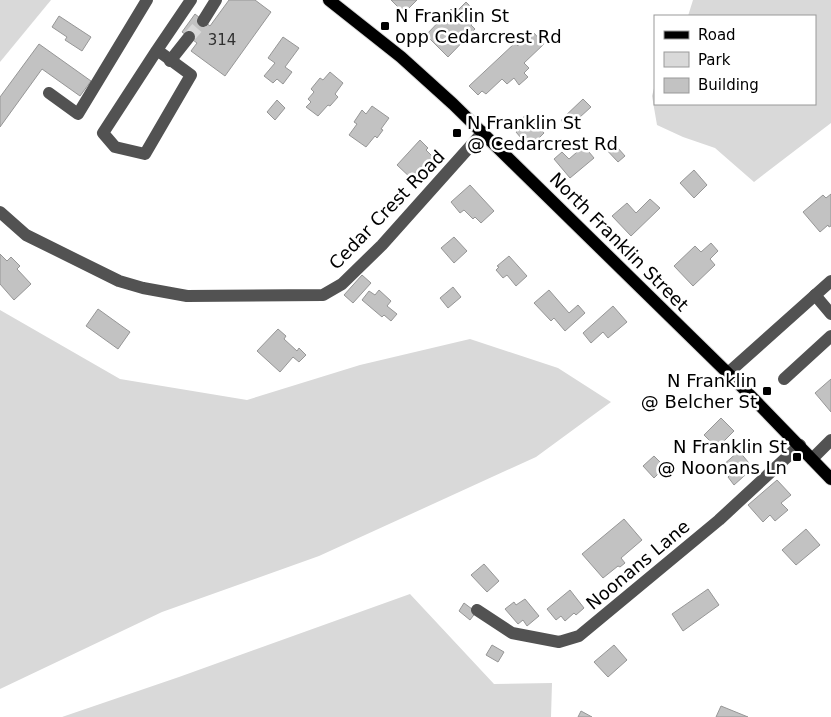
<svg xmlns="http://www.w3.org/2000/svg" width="831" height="717" font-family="'DejaVu Sans',sans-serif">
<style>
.green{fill:#d9d9d9}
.building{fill:#c2c2c2;stroke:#969696}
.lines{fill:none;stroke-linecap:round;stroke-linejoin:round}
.minor-tunnel{stroke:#d9d9d9;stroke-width:12;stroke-dasharray:12 6;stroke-linecap:butt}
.major-casing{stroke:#dbdbdb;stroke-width:14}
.minor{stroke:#525252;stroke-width:12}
.major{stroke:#000;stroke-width:12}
.poi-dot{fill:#000;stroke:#fff;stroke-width:2}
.labels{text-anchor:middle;stroke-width:5;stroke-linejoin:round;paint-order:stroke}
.number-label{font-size:15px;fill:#303030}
.poi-label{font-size:18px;fill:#000;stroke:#fff;text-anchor:start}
.street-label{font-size:18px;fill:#000;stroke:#fff}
</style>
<rect width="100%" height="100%" fill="#fff"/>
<g class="green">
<polygon points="0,0 51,0 0,62"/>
<polygon points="693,0 831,0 831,123 754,182 715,148 683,137 657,125 652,96 655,84 655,104 815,104 815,16 688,16"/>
<polygon points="0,310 120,379 247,400 360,365 470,339 558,368 611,402 536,457 319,556 162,612 0,689"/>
<polygon points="410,594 494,684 552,683 551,717 62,717 179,677"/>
</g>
<g class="building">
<polygon points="229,0 255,0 271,12 225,76 191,51 197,43 182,32 195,14 210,26"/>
<polygon points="391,0 417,0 404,13"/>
<polygon points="466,2 480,16 471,25 475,29 448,57 426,35 451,9 455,13"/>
<polygon points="59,16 91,37 82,51 65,40 67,37 52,27"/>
<polygon points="533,32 544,44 524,63 529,68 524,73 528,77 519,85 514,78 507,84 502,79 486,94 482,91 478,95 469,86 515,43 518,46"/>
<polygon points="283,37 299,48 285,67 292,72 283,84 277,79 273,83 264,76 275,63 268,58"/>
<polygon points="39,44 91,81 80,96 42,69 0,127 0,97"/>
<polygon points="330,72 343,83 335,94 338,97 330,106 328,105 318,116 306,107 311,102 308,99 314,92 311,89 320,78 323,80"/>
<polygon points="583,99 591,107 568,128 561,120"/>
<polygon points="277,100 285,108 275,120 267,112"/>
<polygon points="372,106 389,118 381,129 383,130 377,138 375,136 366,147 349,135 357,124 354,122 362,110 366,114"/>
<polygon points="527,114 544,133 534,143 532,140 527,145 516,132 520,128 516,124"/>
<polygon points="610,139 625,156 618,162 603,146"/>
<polygon points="420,140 428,148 426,150 434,158 413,180 397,165"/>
<polygon points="584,146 594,158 570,178 554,159 562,152 569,159"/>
<polygon points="694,170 707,185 694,198 680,183"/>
<polygon points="470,185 494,211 481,223 475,217 473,219 464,210 460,213 451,202"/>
<polygon points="831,194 831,226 829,227 828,225 820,232 803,212 823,195 826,198"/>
<polygon points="650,199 660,208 631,236 612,216 627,203 636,213"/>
<polygon points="454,237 467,251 454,263 441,248"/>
<polygon points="711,243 718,251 710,259 715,265 693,286 674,266 695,246 701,252"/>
<polygon points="0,254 7,261 11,257 20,266 17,269 31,284 14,300 0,284"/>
<polygon points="509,256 527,276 516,286 507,275 503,278 496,270 499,267 497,266"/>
<polygon points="362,275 371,283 353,303 344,295"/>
<polygon points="453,287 461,297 448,308 440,298"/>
<polygon points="379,290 391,301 387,306 397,314 391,321 384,315 382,317 362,300 369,291 375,295"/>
<polygon points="549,290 569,313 578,305 585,313 565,331 554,318 551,321 534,303"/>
<polygon points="613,306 627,322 608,338 603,332 591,343 583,333"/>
<polygon points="98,309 130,332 118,349 86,326"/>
<polygon points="278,329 286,336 284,339 297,351 299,348 306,355 299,362 293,357 280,372 257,351"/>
<polygon points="831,379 831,412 815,393"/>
<polygon points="721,418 734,431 717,448 704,435"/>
<polygon points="739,451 753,468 734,485 728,477 730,475 722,466"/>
<polygon points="654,456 665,467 654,478 643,466"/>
<polygon points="777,480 791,495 781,503 788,510 775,521 770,515 763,522 748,505"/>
<polygon points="624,519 642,540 621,558 625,563 620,567 618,566 603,578 582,554"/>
<polygon points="806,529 820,545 796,565 782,550"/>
<polygon points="484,564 499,581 487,592 471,575"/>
<polygon points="708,589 719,605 683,631 672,614"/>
<polygon points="570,590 584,608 576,615 574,613 565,621 561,616 556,620 547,609"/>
<polygon points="525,599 539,616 527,626 523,620 518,624 505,609 514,602 516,605"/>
<polygon points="464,603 476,612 470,620 459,611"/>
<polygon points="492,645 504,652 498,662 486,655"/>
<polygon points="614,645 627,660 608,677 594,662"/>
<polygon points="721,706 748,717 716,717"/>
<polygon points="581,711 592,717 578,717"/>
</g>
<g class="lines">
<polyline class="minor-tunnel" points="189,37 203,21"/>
<defs>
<polyline id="major" points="329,0 401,57 453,104 745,390 831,479"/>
</defs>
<use href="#major" class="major-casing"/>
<g class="minor">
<polyline points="203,21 216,0"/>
<polyline points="157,50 103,133 115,147 145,154 191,75 157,50 191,0"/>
<polyline points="170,61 189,37"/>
<polyline points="49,93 78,114 147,0"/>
<polyline points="0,212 26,235 119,281 143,288 187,296 323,295 342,284 382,245 483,132"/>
<polyline points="815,295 831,314"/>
<polyline points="728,373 831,281"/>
<polyline points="784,379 831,336"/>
<polyline points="812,459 831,440"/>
<polyline points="477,610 512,633 559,642 579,636 719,520 800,445"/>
</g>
<use href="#major" class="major"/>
</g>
<g class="poi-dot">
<rect x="380" y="21" width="10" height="10" rx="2.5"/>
<rect x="452" y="128" width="10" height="10" rx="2.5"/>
<rect x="762" y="386" width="10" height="10" rx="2.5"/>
<rect x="792" y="452" width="10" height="10" rx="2.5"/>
</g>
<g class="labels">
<g class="number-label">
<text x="222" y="45">314</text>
</g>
<g class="poi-label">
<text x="395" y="22">N Franklin St<tspan x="395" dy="21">opp Cedarcrest Rd</tspan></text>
<text x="467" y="129">N Franklin St<tspan x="467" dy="21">@ Cedarcrest Rd</tspan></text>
<text x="757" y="387" text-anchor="end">N Franklin<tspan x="757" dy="21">@ Belcher St</tspan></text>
<text x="787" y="453" text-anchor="end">N Franklin St<tspan x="787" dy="21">@ Noonans Ln</tspan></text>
</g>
<g class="street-label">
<text transform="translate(387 210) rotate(-46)" y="6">Cedar Crest Road</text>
<text transform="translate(619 242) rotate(45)" y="6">North Franklin Street</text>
<text transform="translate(638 565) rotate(-40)" y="6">Noonans Lane</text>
</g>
</g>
<rect x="654" y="15" width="162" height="90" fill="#ffffff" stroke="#999999"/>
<rect x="664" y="31" width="25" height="8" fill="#000000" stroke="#999999"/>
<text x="698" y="40" font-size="15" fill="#000000">Road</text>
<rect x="664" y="52" width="25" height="15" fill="#d9d9d9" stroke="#999999"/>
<text x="698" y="65" font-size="15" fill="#000000">Park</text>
<rect x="664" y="78" width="25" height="15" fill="#c2c2c2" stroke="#999999"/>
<text x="698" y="90" font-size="15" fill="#000000">Building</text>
</svg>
